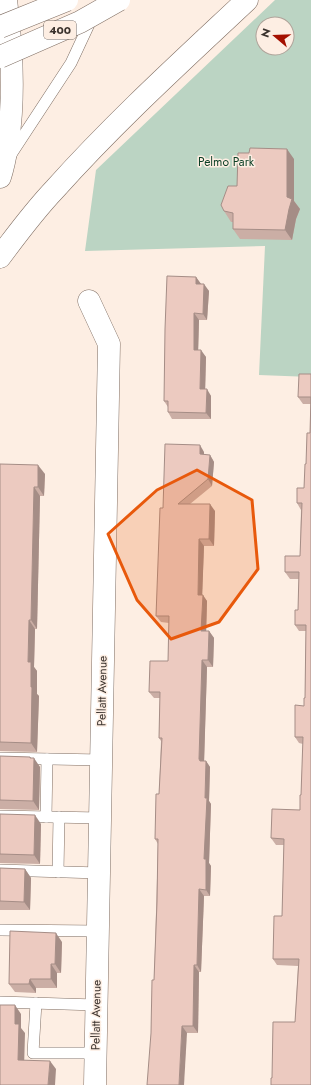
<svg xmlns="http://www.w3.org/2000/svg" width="311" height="1085" font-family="Jost,sans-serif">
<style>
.green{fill:#bbd4c3;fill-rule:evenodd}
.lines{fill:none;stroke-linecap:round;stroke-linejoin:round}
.lane-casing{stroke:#806f64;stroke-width:12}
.street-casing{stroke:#806f64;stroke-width:23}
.highway-casing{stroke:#806f64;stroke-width:23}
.lane{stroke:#fff;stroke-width:11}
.street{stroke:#fff;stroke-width:22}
.highway{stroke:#fff;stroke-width:22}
.highway-bridge-casing{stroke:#806f64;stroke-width:23;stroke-linecap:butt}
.highway-bridge{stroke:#fff;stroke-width:22}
.wall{fill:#cbaea5}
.shaded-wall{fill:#a58d86}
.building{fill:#eccac0;stroke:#a58d86}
.marked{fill:#e8590c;fill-opacity:0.2;stroke:#e8590c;stroke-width:3;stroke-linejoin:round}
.labels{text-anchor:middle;stroke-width:3;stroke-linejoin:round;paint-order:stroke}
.shield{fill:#fdeee3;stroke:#746a64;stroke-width:1}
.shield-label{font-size:11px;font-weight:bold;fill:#3a322d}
.park-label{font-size:12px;fill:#093e24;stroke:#fdeee3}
.street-label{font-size:12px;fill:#3a322d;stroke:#fdeee3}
</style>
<rect width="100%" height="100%" fill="#fdeee3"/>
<path class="green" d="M 275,0 L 311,0 L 311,377 L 259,375 L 265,246 L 85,251 L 96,170 ZM 263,24 L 287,24 L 287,48 L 263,48 Z"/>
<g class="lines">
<defs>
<g id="lane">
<polyline points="10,156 71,63 92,18"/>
<polyline points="0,758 101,760"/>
<polyline points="0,816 100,818"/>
<polyline points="46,817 47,759"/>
<polyline points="0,870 99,873"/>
<polyline points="58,872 59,817"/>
<polyline points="0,930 97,931"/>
<polyline points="0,1002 96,1005"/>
<polyline points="36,1003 33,1053 95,1053"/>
</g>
<polyline id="street" points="89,301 109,344 95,1085"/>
<g id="highway">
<path d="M 0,177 C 4,165 6,153 8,141 C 15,94 12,47 6,0"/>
<path d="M 0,257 C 17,234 35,210 55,189 C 115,122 182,61 247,0"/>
</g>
</defs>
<use href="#lane" class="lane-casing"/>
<use href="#street" class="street-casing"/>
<use href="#highway" class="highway-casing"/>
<use href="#lane" class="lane"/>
<use href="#street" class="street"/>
<use href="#highway" class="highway"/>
<defs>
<g id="highway-bridge">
<polyline points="0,27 67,0"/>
<polyline points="0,57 80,22 119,0"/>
</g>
</defs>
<use href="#highway-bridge" class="highway-bridge-casing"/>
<use href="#highway-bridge" class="highway-bridge"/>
</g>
<g class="wall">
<polygon points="294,159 294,201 300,209 296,219 292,240 240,239 233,229 233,222 231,222 224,211 237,186"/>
<polygon points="196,277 201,284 209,291 207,320 199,320 198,350 206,357 205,389 211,396 211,419 172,419 168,412 168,407 164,401"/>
<polygon points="311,374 311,1085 272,1078 295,1022 298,966 277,965 273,959 282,916 284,845 276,845 271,838 300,810 301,795 303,744 299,743 295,737 304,706 305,698 306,631 299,631 295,625 298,610 299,579 290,579 285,572 300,556 301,510 297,503 304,488 306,464 310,433 311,404 303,404 298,397"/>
<polygon points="204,452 204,455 210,455 214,462 212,486 190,504 215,511 214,546 204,546 202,595 207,601 206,631 209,631 214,638 213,667 207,667 204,761 206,761 210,767 209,801 211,804 209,863 211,866 210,896 204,896 201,972 199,972 198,1033 151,1033 154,980 158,844 155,839 159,794 161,741 159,738 160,698 154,698 149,692 168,661 169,623 161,622 156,616 163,508"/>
<polygon points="0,464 45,474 44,496 40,496 37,629 35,629 34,667 37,671 37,694 39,696 37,752 0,751"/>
<polygon points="0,756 30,757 40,767 39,810 0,809"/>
<polygon points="0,814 41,824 40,864 0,863"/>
<polygon points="0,868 25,869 31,878 30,910 0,910"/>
<polygon points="62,942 61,973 57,973 57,988 36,988 36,993 15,992 9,984"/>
</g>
<g class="shaded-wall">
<polygon points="287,149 294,159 294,201 300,209 296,219 292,240 285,230 287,197"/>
<polygon points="196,277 201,284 201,290 196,284"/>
<polygon points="204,284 209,291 207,320 203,314"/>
<polygon points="194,313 199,320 198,357 194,350"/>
<polygon points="201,350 206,357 205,396 200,389"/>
<polygon points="207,389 211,396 211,419 206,413"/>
<polygon points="200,445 204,452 204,461 200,454"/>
<polygon points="210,455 214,462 212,486 208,479"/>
<polygon points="38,465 45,474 44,496 38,487"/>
<polygon points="34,487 40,496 37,629 31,620"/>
<polygon points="210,504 215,511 214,546 209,539"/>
<polygon points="199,539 204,546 202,601 198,595"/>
<polygon points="203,595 207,601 206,638 201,631"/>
<polygon points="29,620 35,629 34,667 37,671 37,694 39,696 37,752 31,743 31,687 28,662"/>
<polygon points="209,631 214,638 213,667 208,660"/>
<polygon points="202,660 207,667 204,765 200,761 199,759"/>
<polygon points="30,757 34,761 34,758 40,767 39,810 33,801"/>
<polygon points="206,761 210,767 209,801 211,804 209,863 211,866 210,896 206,890 204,859 205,798"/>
<polygon points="35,815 41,824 40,864 34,855"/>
<polygon points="25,869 31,878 30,910 24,902"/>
<polygon points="199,889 204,896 201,972 197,965"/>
<polygon points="56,933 62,942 61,973 55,964"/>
<polygon points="51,964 57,973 57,988 51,979"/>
<polygon points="194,965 199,972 198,1033 193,1026"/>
<polygon points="30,979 36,988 36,993 29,984"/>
<polygon points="15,1005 21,1014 21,1028 25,1033 24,1069 18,1060 15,1024"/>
<polygon points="182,1026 187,1033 184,1085 179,1085"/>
<polygon points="50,1061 56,1069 55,1085 48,1085"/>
</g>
<g class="building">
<polygon points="250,148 287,149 287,197 292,199 289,209 285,230 233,229 233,213 224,211 221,205 228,186 237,186 238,153 249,153"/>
<polygon points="167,276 196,277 196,284 204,284 203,314 194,313 194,350 201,350 200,389 207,389 206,413 168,412 168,401 164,401 165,329"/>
<polygon points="299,374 311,374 311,1085 271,1085 271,1078 272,1078 273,1022 295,1022 299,959 273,959 274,916 282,916 284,839 271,838 272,809 300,810 300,795 301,795 303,737 295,737 295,705 304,706 304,698 305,698 306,625 295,625 295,610 298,610 299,572 285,572 285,556 300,556 302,503 297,503 297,488 304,488 305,464 306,464 307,433 310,433 311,397 298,397"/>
<polygon points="165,444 200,445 200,454 210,455 208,479 178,504 210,504 209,539 199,539 198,595 203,595 201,631 209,631 208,660 202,660 199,759 200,761 206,761 205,798 207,798 204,859 206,859 206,890 199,889 197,965 194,965 193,1026 182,1026 179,1085 147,1085 151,1033 152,980 154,980 157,902 158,839 155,839 156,794 159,794 162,738 159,738 160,692 149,692 150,661 168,661 169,616 156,616 160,508 163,508"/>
<polygon points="0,464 38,465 38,487 34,487 31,620 29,620 28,662 31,662 31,687 32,687 31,743 0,742"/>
<polygon points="0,756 30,757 30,758 34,758 33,801 0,800"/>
<polygon points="0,814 35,815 34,855 0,854"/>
<polygon points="0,868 25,869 24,902 0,901"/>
<polygon points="10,931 56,933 55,964 51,964 51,979 30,979 29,984 9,984"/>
<polygon points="0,1005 15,1005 15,1024 19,1024 18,1060 50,1061 48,1085 0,1085"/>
</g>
<path class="marked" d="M 197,470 L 252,500 L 258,569 L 219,622 L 171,639 L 137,600 L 108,534 L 157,490 Z"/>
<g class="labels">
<rect class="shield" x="44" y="21" width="32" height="18" rx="3"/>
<g class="shield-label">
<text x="60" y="34">400</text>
</g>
<g class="park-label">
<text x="226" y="166">Pelmo Park</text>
</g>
<g class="street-label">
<text transform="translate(102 691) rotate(-89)" y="4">Pellatt Avenue</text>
<text transform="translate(96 1015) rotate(-89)" y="4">Pellatt Avenue</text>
</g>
</g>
<g transform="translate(275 36) rotate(289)"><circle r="19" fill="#fdeee3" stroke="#afa39a"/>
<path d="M0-3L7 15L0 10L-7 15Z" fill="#a41000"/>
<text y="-6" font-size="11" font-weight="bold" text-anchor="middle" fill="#3a322d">N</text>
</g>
</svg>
